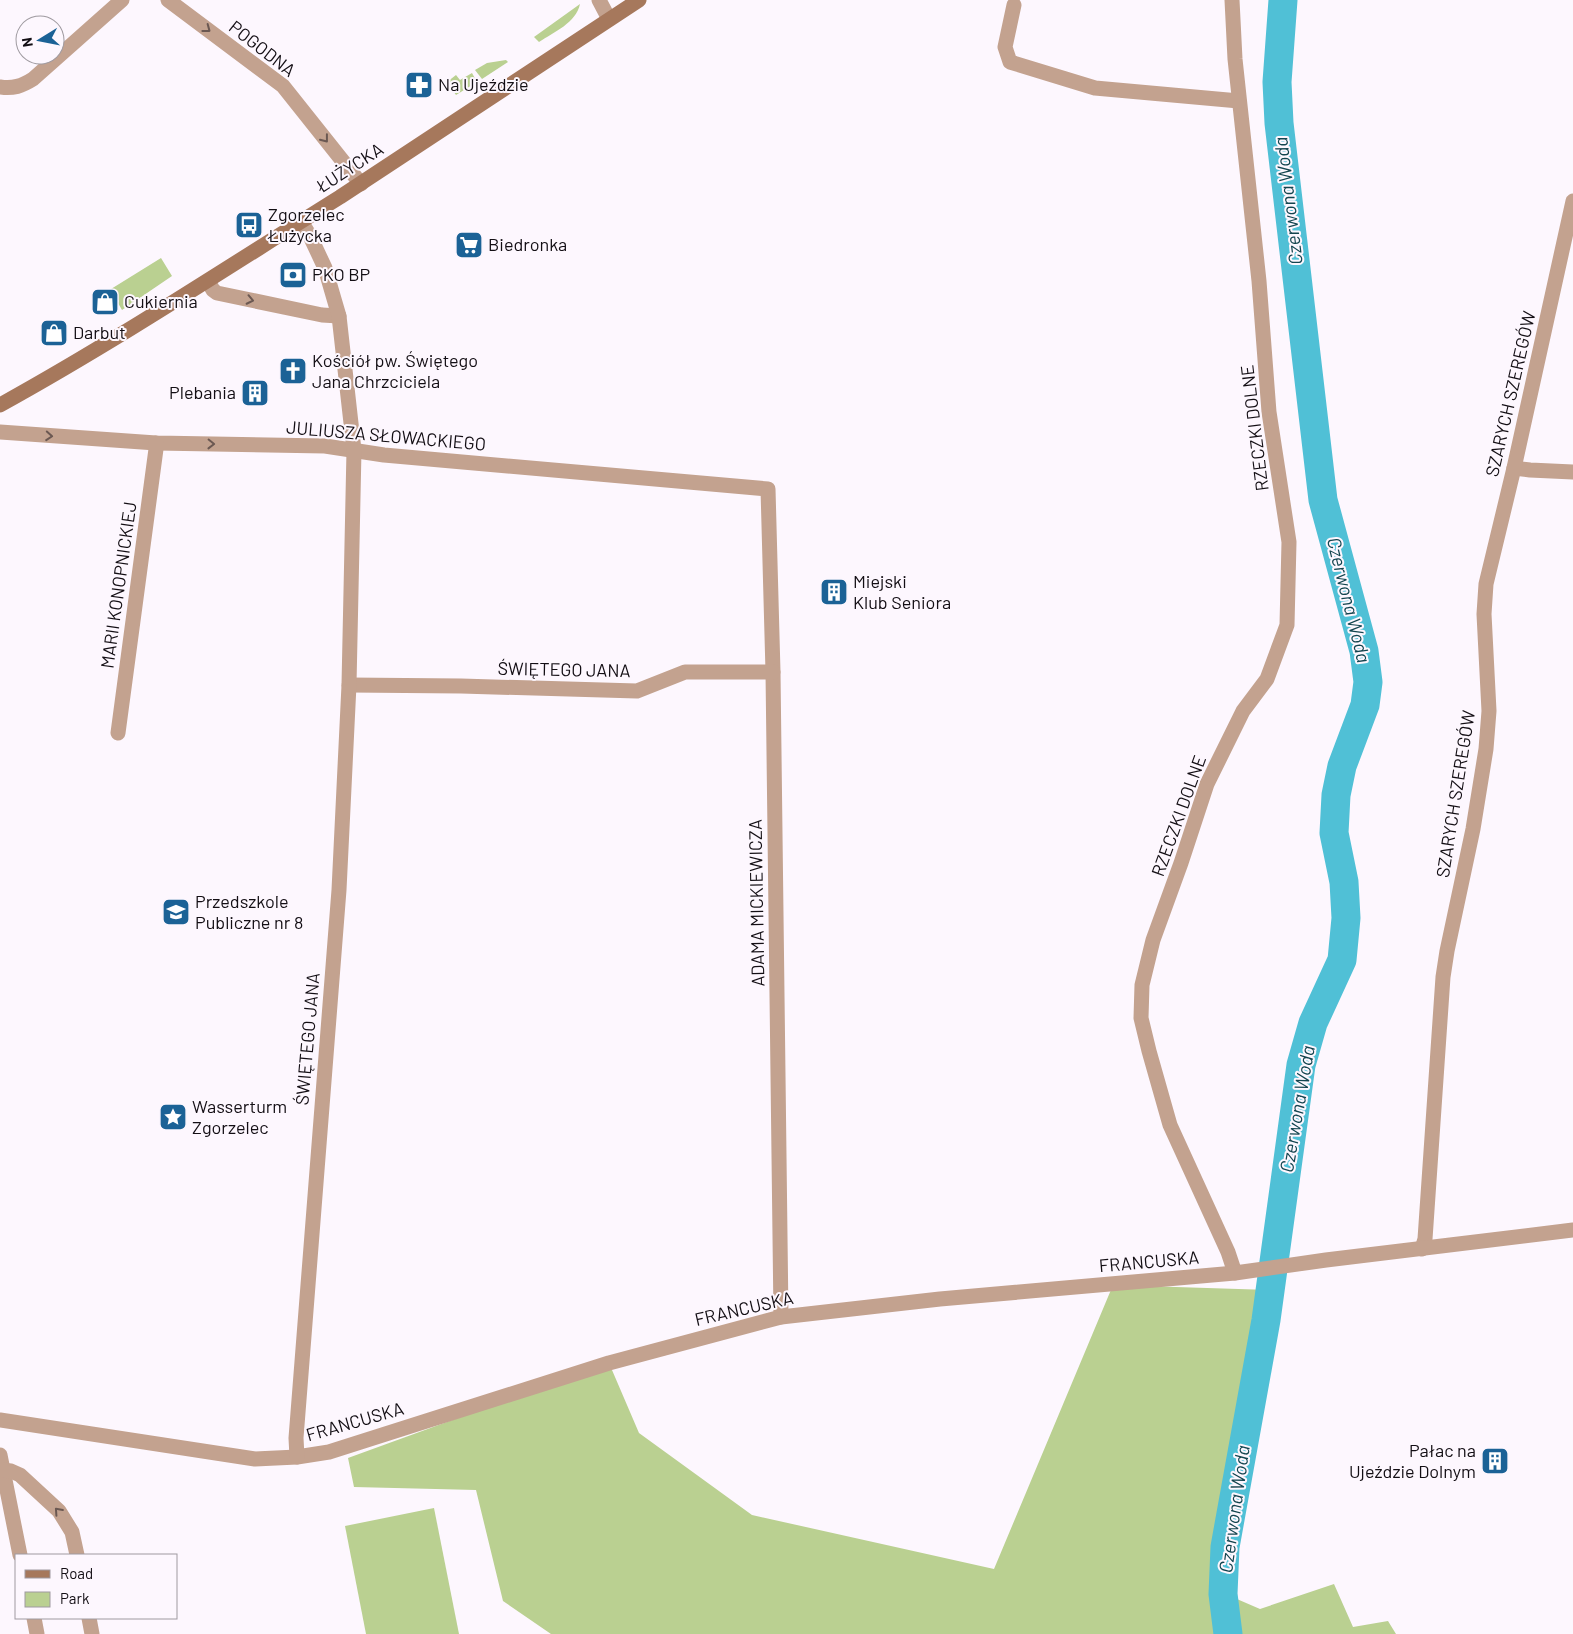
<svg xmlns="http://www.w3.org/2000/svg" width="1573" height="1634" font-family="Barlow,sans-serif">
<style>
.green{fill:#bad091}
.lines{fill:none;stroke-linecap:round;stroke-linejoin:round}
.river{stroke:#50c0d6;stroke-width:29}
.minor{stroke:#c3a28f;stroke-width:15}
.tertiary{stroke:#c3a28f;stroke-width:15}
.secondary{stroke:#a6785c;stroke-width:15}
.oneway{stroke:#6b5852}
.labels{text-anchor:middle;stroke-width:4;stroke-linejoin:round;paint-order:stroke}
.street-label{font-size:18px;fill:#130e14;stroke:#fdf7fe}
.poi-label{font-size:18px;fill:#130e14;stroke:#fdf7fe;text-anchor:start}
.water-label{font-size:19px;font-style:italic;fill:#13454f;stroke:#fdf7fe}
</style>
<rect width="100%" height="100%" fill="#fdf7fe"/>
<g class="green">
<path d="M 580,4 C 576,23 554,32 539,42 L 534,37 Z"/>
<polygon points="506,60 508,62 482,79 475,70 487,63"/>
<polygon points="472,73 477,82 456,95 447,82 456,75 460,80"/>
<polygon points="161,258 172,276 122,310 118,303 119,301 111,289"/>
<polygon points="1113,1285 1270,1290 1266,1320 1225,1547 1223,1593 1260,1609 1334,1584 1353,1627 1388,1621 1396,1634 551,1634 503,1601 476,1490 354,1487 348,1458 609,1363 639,1433 752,1515 994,1569"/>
<polygon points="434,1508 459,1634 366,1634 345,1526"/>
</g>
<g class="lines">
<polyline class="river" points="1228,1634 1223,1594 1225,1547 1266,1320 1301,1065 1313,1023 1342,960 1346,918 1344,882 1334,833 1336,795 1342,766 1365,705 1368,682 1364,651 1323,500 1279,123 1277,82 1283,0"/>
<g class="minor">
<polyline points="168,0 283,86 361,184"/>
<polyline points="1232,0 1235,59 1259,281 1269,412 1289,542 1287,625 1267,679 1243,711 1207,784 1181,863 1153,940 1142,985 1141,1018 1149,1051 1170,1125 1228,1252 1235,1273"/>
<polyline points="1014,5 1005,47 1010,62 1095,88 1239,101"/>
<path d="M 0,87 C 13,89 22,86 33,79 L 122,0"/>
<polyline points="208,281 213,290 217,293 322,315 339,316"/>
<polyline points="0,432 156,443 325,446 384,455 768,489 773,672 781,1317"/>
<polyline points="1514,468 1530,470 1573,472"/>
<polyline points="349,685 461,686 637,691 685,672 773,672"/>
<polyline points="118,733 156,449 156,443"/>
<polyline points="1422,1249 1425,1239 1443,977 1447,951 1473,829 1486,749 1489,711 1484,614 1486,584 1514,468 1573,201"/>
<polyline points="0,1420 255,1459 297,1457 329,1452 609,1363 781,1317 940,1299 1235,1273 1326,1260 1573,1230"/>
<polyline points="0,1455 20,1555"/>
<polyline points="297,1457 296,1438 339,890 349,685 354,450 339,316 325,268 310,236 301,221"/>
<polyline points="2,1470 11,1471 20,1475 59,1511 72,1532 77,1555"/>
<polyline points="34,1618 37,1634"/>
<polyline points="89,1618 92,1634"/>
</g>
<polyline class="tertiary" points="599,0 609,19"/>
<path class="secondary" d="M 0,405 C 116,341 228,267 340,197 L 639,0"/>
</g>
<defs><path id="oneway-chevron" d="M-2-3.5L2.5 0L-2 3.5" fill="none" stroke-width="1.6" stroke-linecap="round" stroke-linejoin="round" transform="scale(1.25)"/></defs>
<g class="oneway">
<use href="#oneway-chevron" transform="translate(207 29) rotate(37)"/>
<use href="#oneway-chevron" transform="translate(325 139) rotate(52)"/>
<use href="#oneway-chevron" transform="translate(250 300) rotate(12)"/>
<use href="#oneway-chevron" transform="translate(49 436) rotate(4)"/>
<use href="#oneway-chevron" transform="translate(211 444) rotate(1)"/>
<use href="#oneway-chevron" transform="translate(58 1511) rotate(-132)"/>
</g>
<defs>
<symbol id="pharmacy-square" viewBox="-11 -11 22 22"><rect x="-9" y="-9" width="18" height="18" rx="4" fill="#1b6296" stroke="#fdf7fe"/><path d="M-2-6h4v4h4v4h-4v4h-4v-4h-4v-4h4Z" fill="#fff"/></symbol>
<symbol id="bus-square" viewBox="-11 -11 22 22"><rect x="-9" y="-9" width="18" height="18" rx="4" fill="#1b6296" stroke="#fdf7fe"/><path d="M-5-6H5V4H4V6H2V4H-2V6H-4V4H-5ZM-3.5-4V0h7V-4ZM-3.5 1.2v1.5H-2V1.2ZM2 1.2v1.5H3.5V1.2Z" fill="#fff"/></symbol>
<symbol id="supermarket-square" viewBox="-11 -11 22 22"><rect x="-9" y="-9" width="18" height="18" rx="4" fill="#1b6296" stroke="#fdf7fe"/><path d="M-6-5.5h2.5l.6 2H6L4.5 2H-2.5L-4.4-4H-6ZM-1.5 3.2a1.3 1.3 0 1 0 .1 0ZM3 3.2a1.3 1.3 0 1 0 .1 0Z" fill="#fff"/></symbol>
<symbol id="bank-square" viewBox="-11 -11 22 22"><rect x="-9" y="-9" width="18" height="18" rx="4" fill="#1b6296" stroke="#fdf7fe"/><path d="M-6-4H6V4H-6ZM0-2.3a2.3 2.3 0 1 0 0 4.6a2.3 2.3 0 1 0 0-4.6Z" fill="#fff"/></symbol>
<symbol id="shop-square" viewBox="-11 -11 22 22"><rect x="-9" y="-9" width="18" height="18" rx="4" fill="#1b6296" stroke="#fdf7fe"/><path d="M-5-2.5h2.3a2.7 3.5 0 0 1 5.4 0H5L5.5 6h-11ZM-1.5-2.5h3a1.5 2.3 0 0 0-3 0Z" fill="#fff"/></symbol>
<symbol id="church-square" viewBox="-11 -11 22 22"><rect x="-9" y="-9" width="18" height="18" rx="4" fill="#1b6296" stroke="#fdf7fe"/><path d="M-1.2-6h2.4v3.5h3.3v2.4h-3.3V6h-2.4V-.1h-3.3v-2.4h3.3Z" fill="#fff"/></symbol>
<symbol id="building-square" viewBox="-11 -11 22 22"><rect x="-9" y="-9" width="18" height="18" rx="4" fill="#1b6296" stroke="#fdf7fe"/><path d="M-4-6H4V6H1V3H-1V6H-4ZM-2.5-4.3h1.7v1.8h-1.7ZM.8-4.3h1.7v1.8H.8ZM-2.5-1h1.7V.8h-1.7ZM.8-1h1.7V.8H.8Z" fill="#fff"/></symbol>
<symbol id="school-square" viewBox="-11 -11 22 22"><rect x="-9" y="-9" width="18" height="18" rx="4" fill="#1b6296" stroke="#fdf7fe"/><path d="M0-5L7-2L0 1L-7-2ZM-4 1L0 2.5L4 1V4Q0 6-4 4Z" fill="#fff"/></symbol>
<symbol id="sight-square" viewBox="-11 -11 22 22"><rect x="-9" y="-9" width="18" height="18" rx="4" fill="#1b6296" stroke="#fdf7fe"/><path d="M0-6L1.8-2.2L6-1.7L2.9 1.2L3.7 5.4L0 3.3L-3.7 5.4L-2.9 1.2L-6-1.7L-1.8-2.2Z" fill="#fff"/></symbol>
</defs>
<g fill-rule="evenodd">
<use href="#pharmacy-square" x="403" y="69" width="32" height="32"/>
<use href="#bus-square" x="233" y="209" width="32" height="32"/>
<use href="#supermarket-square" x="453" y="229" width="32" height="32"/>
<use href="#bank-square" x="277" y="259" width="32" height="32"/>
<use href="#shop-square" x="89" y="286" width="32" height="32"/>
<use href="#shop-square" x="38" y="317" width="32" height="32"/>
<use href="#church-square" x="277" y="355" width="32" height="32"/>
<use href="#building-square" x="239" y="377" width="32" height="32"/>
<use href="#building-square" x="818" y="576" width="32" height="32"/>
<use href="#school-square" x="160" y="896" width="32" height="32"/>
<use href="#sight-square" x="157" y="1101" width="32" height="32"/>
<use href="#building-square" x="1479" y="1445" width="32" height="32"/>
</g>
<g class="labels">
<g class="street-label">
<text transform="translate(262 49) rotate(38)" y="6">POGODNA</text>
<text transform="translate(350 168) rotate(-33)" y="6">ŁUŻYCKA</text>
<text transform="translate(1511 394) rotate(-77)" y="6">SZARYCH SZEREGÓW</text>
<text transform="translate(1255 428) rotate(-97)" y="6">RZECZKI DOLNE</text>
<text transform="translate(386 436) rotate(5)" y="6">JULIUSZA SŁOWACKIEGO</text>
<text transform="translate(119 585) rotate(-82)" y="6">MARII KONOPNICKIEJ</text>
<text transform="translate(564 670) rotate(1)" y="6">ŚWIĘTEGO JANA</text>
<text transform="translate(1456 794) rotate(-81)" y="6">SZARYCH SZEREGÓW</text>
<text transform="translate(1179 816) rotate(-70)" y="6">RZECZKI DOLNE</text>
<text transform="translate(757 903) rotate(-91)" y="6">ADAMA MICKIEWICZA</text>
<text transform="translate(308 1039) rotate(-85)" y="6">ŚWIĘTEGO JANA</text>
<text transform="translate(1149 1262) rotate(-5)" y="6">FRANCUSKA</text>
<text transform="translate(744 1309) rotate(-13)" y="6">FRANCUSKA</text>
<text transform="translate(355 1422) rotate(-16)" y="6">FRANCUSKA</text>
</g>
<g class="poi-label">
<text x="438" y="91">Na Ujeździe</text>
<text x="268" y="221">Zgorzelec<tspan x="268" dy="21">Łużycka</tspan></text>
<text x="488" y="251">Biedronka</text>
<text x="312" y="281">PKO BP</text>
<text x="124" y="308">Cukiernia</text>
<text x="73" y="339">Darbut</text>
<text x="312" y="367">Kościół pw. Świętego<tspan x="312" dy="21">Jana Chrzciciela</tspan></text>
<text x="236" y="399" text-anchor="end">Plebania</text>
<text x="853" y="588">Miejski<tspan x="853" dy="21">Klub Seniora</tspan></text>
<text x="195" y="908">Przedszkole<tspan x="195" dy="21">Publiczne nr 8</tspan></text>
<text x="192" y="1113">Wasserturm<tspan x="192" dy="21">Zgorzelec</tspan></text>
<text x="1476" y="1457" text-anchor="end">Pałac na<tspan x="1476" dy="21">Ujeździe Dolnym</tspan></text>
</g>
<g class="water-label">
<text transform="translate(1288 201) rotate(-97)" y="7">Czerwona Woda</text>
<text transform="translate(1349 600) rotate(76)" y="7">Czerwona Woda</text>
<text transform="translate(1297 1109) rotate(-80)" y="7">Czerwona Woda</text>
<text transform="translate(1234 1509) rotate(-82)" y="7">Czerwona Woda</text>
</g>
</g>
<rect x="15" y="1554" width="162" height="65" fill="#fdf7fe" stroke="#9f9aa0"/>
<rect x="25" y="1570" width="25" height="8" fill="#a6785c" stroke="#9f9aa0"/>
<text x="60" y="1579" font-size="15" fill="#130e14">Road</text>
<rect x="25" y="1592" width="25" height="15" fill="#bad091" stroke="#9f9aa0"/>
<text x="60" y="1604" font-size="15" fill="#130e14">Park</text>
<g transform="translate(40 40) rotate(260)"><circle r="24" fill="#fdf7fe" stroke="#9f9aa0"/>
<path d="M0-4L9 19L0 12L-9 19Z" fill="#1b6296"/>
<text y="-8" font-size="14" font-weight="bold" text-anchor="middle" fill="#130e14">N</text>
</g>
</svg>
